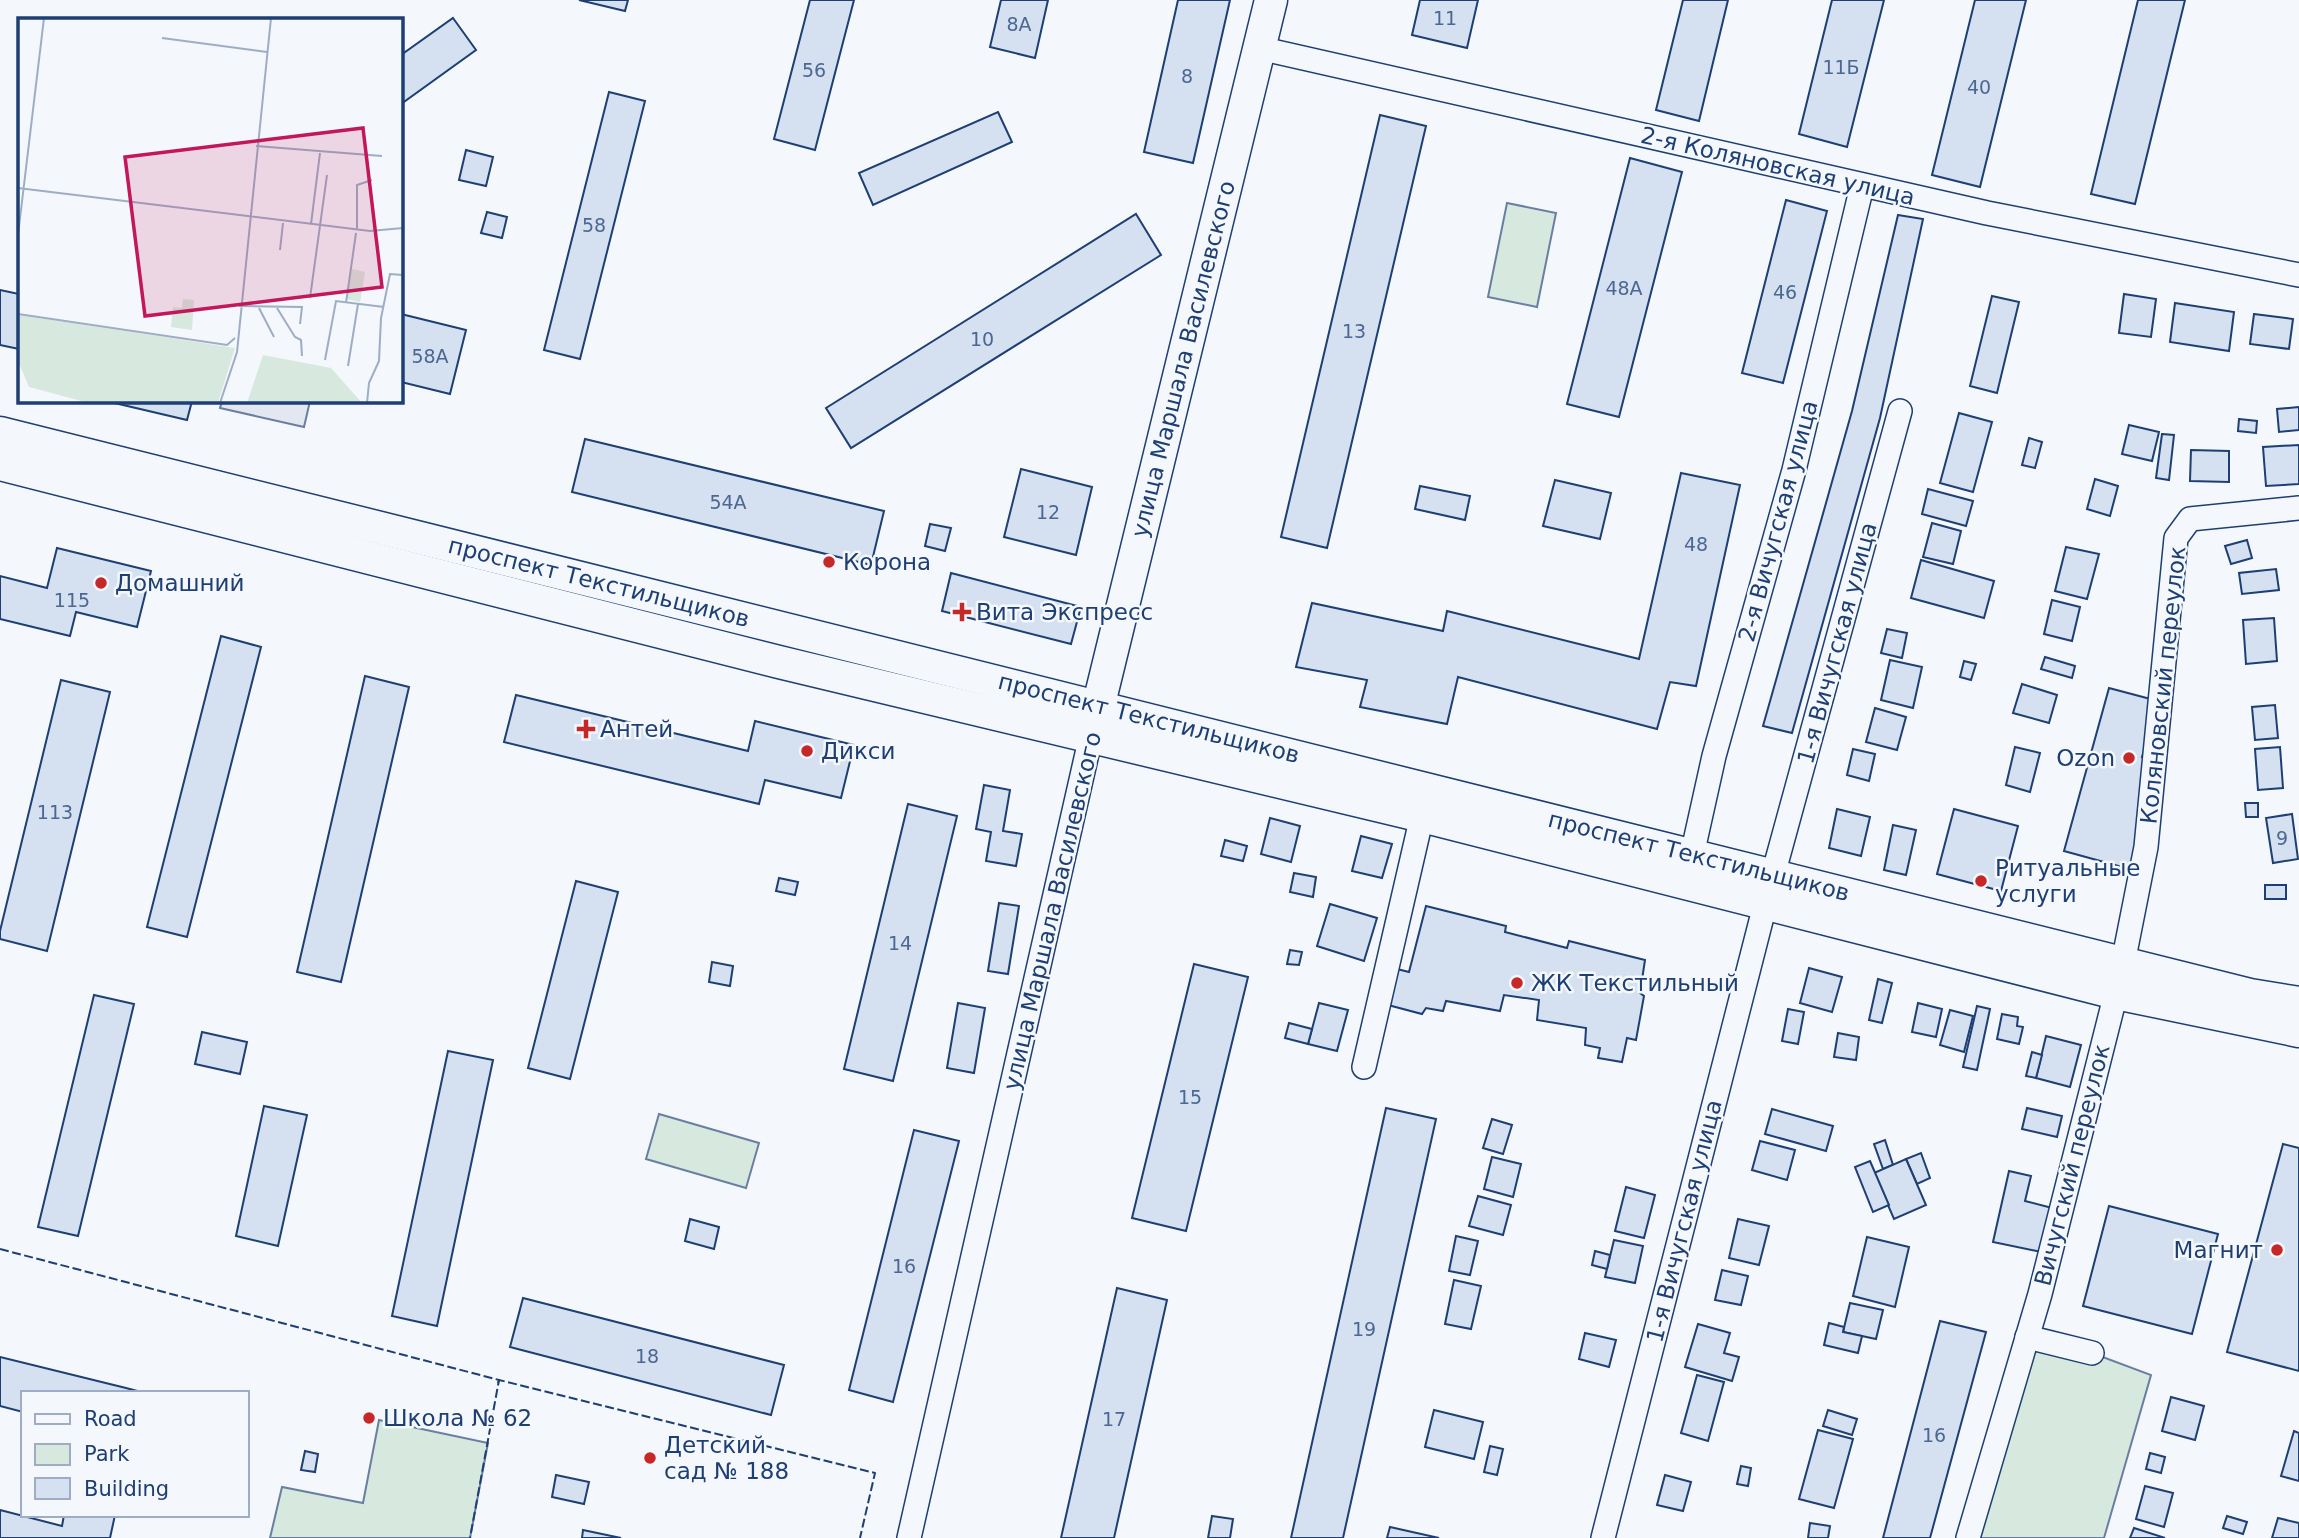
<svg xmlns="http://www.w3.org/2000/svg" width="2299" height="1538" font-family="'DejaVu Sans',sans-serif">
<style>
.park{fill:#d7e8df;stroke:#687fa3;stroke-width:2}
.parking{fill:#e3e8f0;stroke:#687fa3;stroke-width:2}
.building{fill:#d5e0f0;stroke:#1d3f73;stroke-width:2}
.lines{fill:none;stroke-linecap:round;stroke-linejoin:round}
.street-casing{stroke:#1d3f73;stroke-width:26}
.secondary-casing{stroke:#1d3f73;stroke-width:35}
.street{stroke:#f4f7fb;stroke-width:23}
.secondary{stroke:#f4f7fb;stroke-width:32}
.fence{stroke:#1d3f73;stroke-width:2;stroke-dasharray:9 3.5;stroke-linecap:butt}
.poi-dot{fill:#c62828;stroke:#f4f7fb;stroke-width:2.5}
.labels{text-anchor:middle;stroke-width:5;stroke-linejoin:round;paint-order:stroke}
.number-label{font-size:19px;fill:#4b6792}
.street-label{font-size:23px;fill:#1d3f73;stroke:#f4f7fb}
.poi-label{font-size:23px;fill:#1d3f73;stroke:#f4f7fb;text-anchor:start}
.inset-road{fill:none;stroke:#9eadc5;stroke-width:2}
.view{fill:#c2185b;fill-opacity:0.15;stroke:#c2185b;stroke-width:3.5}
.inset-edge{fill:none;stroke:#1d3f73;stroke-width:3.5}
</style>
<rect width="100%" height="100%" fill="#f4f7fb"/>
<g class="park">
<polygon points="1507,203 1556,213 1537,307 1488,297"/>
<polygon points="659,1114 759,1143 746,1188 646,1159"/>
<polygon points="2027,1337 2092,1353 2151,1375 2104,1538 1968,1538"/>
<polygon points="379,1420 488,1443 470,1538 270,1538 282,1487 363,1503"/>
</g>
<polygon class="parking" points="222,401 310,401 304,427 220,408"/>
<g class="building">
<polygon points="579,0 628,0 625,11"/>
<polygon points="810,0 854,0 815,150 774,139"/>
<polygon points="1001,0 1048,0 1035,58 990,47"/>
<polygon points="1178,0 1230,0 1193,163 1144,152"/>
<polygon points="1420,0 1478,0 1467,48 1412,35"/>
<polygon points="1683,0 1728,0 1699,121 1656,110"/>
<polygon points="1832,0 1884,0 1847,147 1799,134"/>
<polygon points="1975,0 2026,0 1980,187 1932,175"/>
<polygon points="2138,0 2185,0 2135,204 2091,194"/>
<polygon points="453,18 476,50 401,104 401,55"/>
<polygon points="609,92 645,101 580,359 544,350"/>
<polygon points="998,112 1012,142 873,205 859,173"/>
<polygon points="1380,115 1426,126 1327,548 1281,537"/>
<polygon points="466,150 493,157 486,186 459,180"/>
<polygon points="1630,158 1682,172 1619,417 1567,404"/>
<polygon points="1786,200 1827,211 1783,383 1742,373"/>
<polygon points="487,212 507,217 502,238 481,233"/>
<polygon points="1136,214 1161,255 851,448 826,408"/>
<polygon points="1898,215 1923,219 1880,418 1792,733 1763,726 1852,411"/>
<polygon points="0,290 19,294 19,349 0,345"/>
<polygon points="2124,294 2156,299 2151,337 2119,333"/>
<polygon points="1992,296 2019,302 1997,393 1970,386"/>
<polygon points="2175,303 2234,312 2229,351 2170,342"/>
<polygon points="401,314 466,330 450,394 401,382"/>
<polygon points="2254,314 2293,319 2289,349 2250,344"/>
<polygon points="106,401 192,401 187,420"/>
<polygon points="2299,407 2299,430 2279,432 2277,409"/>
<polygon points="1959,413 1992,422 1973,492 1940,483"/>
<polygon points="2239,419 2257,421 2256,433 2238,431"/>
<polygon points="2129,425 2159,432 2152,461 2122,454"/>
<polygon points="2162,434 2174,435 2169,480 2156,478"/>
<polygon points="2029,438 2042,442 2035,468 2022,465"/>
<polygon points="585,439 884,511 871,565 572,492"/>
<polygon points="2299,445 2299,484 2266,486 2263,447"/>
<polygon points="2191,450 2229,451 2229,482 2190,481"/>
<polygon points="1021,469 1092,487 1076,555 1004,537"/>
<polygon points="1681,473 1740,485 1696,686 1670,682 1657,729 1458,677 1447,724 1360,707 1367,680 1296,667 1312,603 1443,631 1447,611 1639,659"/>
<polygon points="2095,479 2118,486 2110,516 2087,509"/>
<polygon points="1555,480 1611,493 1600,539 1543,526"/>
<polygon points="1420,486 1470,496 1465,520 1415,509"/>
<polygon points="1928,489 1973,501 1966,526 1922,514"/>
<polygon points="1932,523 1961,531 1953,564 1923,557"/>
<polygon points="930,524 951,528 945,551 925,546"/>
<polygon points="2247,540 2252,558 2231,564 2225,546"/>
<polygon points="2066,547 2099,554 2087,599 2055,591"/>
<polygon points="57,548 151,571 137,627 76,612 70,636 0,619 0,576 47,588"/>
<polygon points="1921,560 1994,581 1984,618 1911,598"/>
<polygon points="2276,569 2279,590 2242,594 2239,573"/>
<polygon points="951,573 1081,607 1071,644 942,611"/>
<polygon points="2052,600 2080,607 2072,641 2044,634"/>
<polygon points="2274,618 2277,661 2246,664 2243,620"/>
<polygon points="1887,629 1907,633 1902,658 1881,653"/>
<polygon points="221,636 261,647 187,937 147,927"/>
<polygon points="2045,657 2075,666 2072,678 2041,669"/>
<polygon points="1890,660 1922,667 1913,708 1881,700"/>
<polygon points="1964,661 1976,664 1971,680 1960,677"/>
<polygon points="365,676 409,687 341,982 297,972"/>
<polygon points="61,680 110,692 47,951 0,939 0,931"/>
<polygon points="2022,684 2057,695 2049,723 2013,713"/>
<polygon points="2109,688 2158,701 2142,757 2154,760 2133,870 2064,851"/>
<polygon points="516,695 748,751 755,721 854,745 841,798 765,780 759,804 504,742"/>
<polygon points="2275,705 2278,738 2255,740 2252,707"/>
<polygon points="1875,708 1906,717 1897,750 1866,742"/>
<polygon points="2015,747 2040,753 2030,792 2006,785"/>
<polygon points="2280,747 2283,788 2258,790 2255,749"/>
<polygon points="1853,749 1875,754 1869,781 1847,775"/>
<polygon points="984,785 1010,790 1003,831 1022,834 1016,866 986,861 991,832 976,829"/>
<polygon points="2245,803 2258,803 2258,817 2246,817"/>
<polygon points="908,804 957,816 893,1081 844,1069"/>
<polygon points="1837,809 1870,817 1861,856 1829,848"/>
<polygon points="1954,809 2018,826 2001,891 1937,874"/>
<polygon points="2292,814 2298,859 2273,863 2266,818"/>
<polygon points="1270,818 1300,826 1291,862 1261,854"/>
<polygon points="1893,825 1916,830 1906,875 1884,870"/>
<polygon points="1361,836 1392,844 1382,878 1352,871"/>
<polygon points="1225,840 1247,846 1243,861 1221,856"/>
<polygon points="1294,873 1316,877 1313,897 1290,892"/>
<polygon points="779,878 798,882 795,895 776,891"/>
<polygon points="576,881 618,892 570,1079 528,1068"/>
<rect x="2265" y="885" width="21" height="14"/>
<polygon points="999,903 1019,906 1008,974 988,971"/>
<polygon points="1330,904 1377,918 1364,961 1317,946"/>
<polygon points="1426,906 1506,926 1505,932 1567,948 1569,941 1645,960 1640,993 1644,996 1636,1040 1627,1038 1622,1062 1598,1058 1600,1048 1585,1045 1586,1028 1537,1020 1539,1000 1504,995 1500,1011 1446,1001 1443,1011 1426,1008 1422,1014 1388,1005 1397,969 1409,972"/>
<polygon points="1290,950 1302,952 1299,965 1287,964"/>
<polygon points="712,962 733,966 730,986 709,982"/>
<polygon points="1194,964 1248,977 1186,1231 1132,1218"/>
<polygon points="1809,968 1842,977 1832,1012 1800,1003"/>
<polygon points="1878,979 1892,983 1882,1023 1869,1020"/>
<polygon points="94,995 134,1004 78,1236 38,1227"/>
<polygon points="958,1003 985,1008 974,1073 947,1068"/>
<polygon points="1319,1003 1348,1010 1337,1051 1308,1044"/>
<polygon points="1918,1003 1942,1009 1936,1037 1912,1032"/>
<polygon points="1977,1006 1990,1009 1977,1070 1963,1067"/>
<polygon points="1788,1009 1804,1012 1798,1044 1782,1041"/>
<polygon points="1950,1010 1973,1016 1964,1052 1940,1045"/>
<polygon points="2002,1014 2018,1017 2017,1026 2023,1027 2019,1044 1997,1039"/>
<polygon points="1289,1023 1312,1029 1308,1044 1285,1038"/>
<polygon points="202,1032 247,1042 240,1074 195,1064"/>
<polygon points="1838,1033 1859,1037 1856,1060 1834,1057"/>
<polygon points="2046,1036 2081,1045 2070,1087 2036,1078"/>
<polygon points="448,1051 493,1060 437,1326 392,1316"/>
<polygon points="2032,1052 2042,1055 2036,1078 2026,1076"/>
<polygon points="264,1106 307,1115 278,1246 236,1236"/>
<polygon points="1386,1108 1436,1119 1343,1538 1291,1538"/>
<polygon points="2027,1108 2062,1116 2057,1137 2022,1129"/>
<polygon points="1772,1109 1833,1126 1826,1151 1765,1134"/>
<polygon points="1492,1119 1512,1125 1503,1154 1483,1148"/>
<polygon points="914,1130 959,1141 893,1402 849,1390"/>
<polygon points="1885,1140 1893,1165 1883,1169 1874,1144"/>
<polygon points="1760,1141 1795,1150 1787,1180 1752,1170"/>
<polygon points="2283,1144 2299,1148 2299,1371 2227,1352"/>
<polygon points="1921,1153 1930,1178 1917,1184 1906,1159"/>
<polygon points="1492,1157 1521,1164 1513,1197 1484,1189"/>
<polygon points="1906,1159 1926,1205 1894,1219 1874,1173"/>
<polygon points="1870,1161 1889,1205 1873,1212 1855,1167"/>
<polygon points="2009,1171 2031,1176 2025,1201 2056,1209 2046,1253 1993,1242"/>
<polygon points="1626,1187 1655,1195 1644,1238 1615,1231"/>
<polygon points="1478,1196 1511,1205 1503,1235 1469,1226"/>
<polygon points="2109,1206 2218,1234 2192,1334 2083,1306"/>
<polygon points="690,1219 719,1227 714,1249 685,1241"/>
<polygon points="1738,1219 1769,1226 1759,1265 1729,1258"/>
<polygon points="1456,1236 1478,1241 1470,1275 1449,1271"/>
<polygon points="1867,1237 1909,1247 1895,1307 1853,1296"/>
<polygon points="1614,1240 1643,1246 1635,1283 1605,1277"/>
<polygon points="1595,1251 1610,1255 1607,1269 1592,1265"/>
<polygon points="1722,1270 1748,1276 1741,1305 1715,1300"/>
<polygon points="1454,1280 1481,1286 1471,1329 1445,1324"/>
<polygon points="1117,1288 1167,1300 1114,1538 1061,1538"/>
<polygon points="523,1298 784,1365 771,1415 510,1347"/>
<polygon points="1850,1303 1883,1310 1876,1339 1843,1332"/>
<polygon points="1940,1321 1986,1332 1930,1538 1883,1538"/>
<polygon points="1829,1323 1844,1327 1843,1332 1862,1336 1858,1353 1824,1345"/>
<polygon points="1698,1324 1730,1333 1724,1353 1739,1357 1732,1381 1685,1367"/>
<polygon points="1585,1333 1616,1340 1609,1367 1579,1359"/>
<polygon points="0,1357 126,1388 145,1393 23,1393 23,1412 0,1406"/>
<polygon points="1697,1375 1724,1382 1708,1441 1681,1433"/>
<polygon points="2171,1397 2204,1406 2195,1440 2162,1431"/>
<polygon points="1434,1410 1483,1422 1474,1459 1425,1447"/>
<polygon points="1828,1410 1857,1419 1852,1435 1823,1426"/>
<polygon points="1818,1430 1853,1439 1834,1508 1799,1499"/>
<polygon points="2294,1431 2299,1433 2299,1481 2281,1476"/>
<polygon points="1490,1446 1503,1449 1497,1475 1484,1472"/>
<polygon points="305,1451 318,1454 315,1472 301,1470"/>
<polygon points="2150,1453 2165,1457 2161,1473 2146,1469"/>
<polygon points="1741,1466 1751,1468 1748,1486 1737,1484"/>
<polygon points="556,1475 589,1482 584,1504 552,1497"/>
<polygon points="1665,1475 1691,1482 1683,1511 1657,1505"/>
<polygon points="2145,1486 2173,1493 2164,1527 2136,1519"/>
<polygon points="0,1510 62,1526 64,1515 115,1515 110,1538 0,1538"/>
<polygon points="1212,1516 1233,1519 1230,1538 1208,1538"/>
<polygon points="2227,1516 2247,1522 2243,1534 2223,1528"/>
<polygon points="2278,1518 2299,1523 2299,1538 2272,1538"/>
<polygon points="1810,1523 1830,1526 1828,1538 1808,1538"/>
<polygon points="1390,1527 1439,1538 1387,1538"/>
<polygon points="2134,1528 2165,1538 2130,1538"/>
<polygon points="583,1530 621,1538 582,1538"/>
</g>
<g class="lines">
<defs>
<g id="street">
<polyline points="1259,48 1987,213 2299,275"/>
<polyline points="1692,855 1714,756 1794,470 1862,186"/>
<polyline points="1773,875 1900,411"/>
<polyline points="2123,963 2146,847 2176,538 2190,519 2299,508"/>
<polyline points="1364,1067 1422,816"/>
<polyline points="2027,1337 2092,1353"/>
<polyline points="909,1538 1091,736"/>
<polyline points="1603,1538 1765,905"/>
<polyline points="1968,1538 2040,1294 2116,993"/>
</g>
<g id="secondary">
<path d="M 0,433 C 750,618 1500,805 2250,995 L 2299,1003"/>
<polyline points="0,464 779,662 1422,816 2116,993 2299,1031"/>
<polyline points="1094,724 1271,0"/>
</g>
</defs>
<use href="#street" class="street-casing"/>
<use href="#secondary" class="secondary-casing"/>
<use href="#street" class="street"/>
<use href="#secondary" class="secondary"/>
<g class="fence">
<polyline points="0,1249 499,1380 470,1538"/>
<polyline points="498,1383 499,1380 875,1473 860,1538"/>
</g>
</g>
<g class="poi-dot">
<circle cx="829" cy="562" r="7"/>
<circle cx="101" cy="583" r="7"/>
<path d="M958.5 601.5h7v7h7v7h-7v7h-7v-7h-7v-7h7z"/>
<path d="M582.5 718.5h7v7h7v7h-7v7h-7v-7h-7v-7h7z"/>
<circle cx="807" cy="751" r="7"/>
<circle cx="2129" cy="758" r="7"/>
<circle cx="1981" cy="881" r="7"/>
<circle cx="1517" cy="983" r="7"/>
<circle cx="2277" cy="1250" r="7"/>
<circle cx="369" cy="1418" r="7"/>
<circle cx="650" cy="1458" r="7"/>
</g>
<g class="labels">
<g class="number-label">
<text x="1445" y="25">11</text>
<text x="1019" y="31">8А</text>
<text x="1841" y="74">11Б</text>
<text x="814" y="77">56</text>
<text x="1187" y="83">8</text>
<text x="1979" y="94">40</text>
<text x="594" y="232">58</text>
<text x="1624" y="295">48А</text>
<text x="1785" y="299">46</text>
<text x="1354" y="338">13</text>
<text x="982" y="346">10</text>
<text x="430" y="363">58А</text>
<text x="728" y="509">54А</text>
<text x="1048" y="519">12</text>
<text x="1696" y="551">48</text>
<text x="72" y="607">115</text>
<text x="55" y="819">113</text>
<text x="2282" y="845">9</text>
<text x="900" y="950">14</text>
<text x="1190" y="1104">15</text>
<text x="904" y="1273">16</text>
<text x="1364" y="1336">19</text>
<text x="647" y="1363">18</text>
<text x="1114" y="1426">17</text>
<text x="1934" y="1442">16</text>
</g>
<g class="street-label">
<text transform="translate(1778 166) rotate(13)" y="8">2-я Коляновская улица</text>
<text transform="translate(1183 359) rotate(-76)" y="8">улица Маршала Василевского</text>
<text transform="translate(1778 521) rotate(-75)" y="8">2-я Вичугская улица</text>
<text transform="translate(599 582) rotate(14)" y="8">проспект Текстильщиков</text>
<text transform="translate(1837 643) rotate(-75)" y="8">1-я Вичугская улица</text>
<text transform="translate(2163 685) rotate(-84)" y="8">Коляновский переулок</text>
<text transform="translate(1149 718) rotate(14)" y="8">проспект Текстильщиков</text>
<text transform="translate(1699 856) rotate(14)" y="8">проспект Текстильщиков</text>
<text transform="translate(1052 911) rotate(-77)" y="8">улица Маршала Василевского</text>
<text transform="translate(2072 1165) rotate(-76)" y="8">Вичугский переулок</text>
<text transform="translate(1684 1221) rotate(-76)" y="8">1-я Вичугская улица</text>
</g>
<g class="poi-label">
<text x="843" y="570">Корона</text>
<text x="115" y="591">Домашний</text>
<text x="976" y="620">Вита Экспресс</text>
<text x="600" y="737">Антей</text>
<text x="821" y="759">Дикси</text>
<text x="2115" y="766" text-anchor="end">Ozon</text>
<text x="1995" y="876">Ритуальные<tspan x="1995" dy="26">услуги</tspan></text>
<text x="1531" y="991">ЖК Текстильный</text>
<text x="2263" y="1258" text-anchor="end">Магнит</text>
<text x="383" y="1426">Школа № 62</text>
<text x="664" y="1453">Детский<tspan x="664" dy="26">сад № 188</tspan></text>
</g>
</g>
<g transform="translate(18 18)">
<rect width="385" height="385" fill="#f4f7fb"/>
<path d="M 0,297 L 128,316 L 217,330 L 200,385 L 71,385 L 11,369 L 0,343 ZM 245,337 L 313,350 L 344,385 L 229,385 Z" fill="#d7e8df"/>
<path d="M 334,251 L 347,254 L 342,284 L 329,281 ZM 165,281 L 176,282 L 174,312 L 153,309 L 155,289 L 164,290 Z" fill="#d7e8df"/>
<path class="inset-road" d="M 144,20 L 249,34M 238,128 L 364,138M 0,170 L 352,213 L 385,210M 293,206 L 302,135M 339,211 L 339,167 L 354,162M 0,217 L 26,0M 262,232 L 265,205M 292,280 L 309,157M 328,285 L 338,215M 221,288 L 284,289 L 282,306M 241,290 L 256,319M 259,290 L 277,319 L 283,322 L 284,338M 0,296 L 209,327 L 217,320M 307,342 L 318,283 L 366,289M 330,348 L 340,286M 202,385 L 219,334 L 253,0M 349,385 L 351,365 L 361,343 L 363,300 L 372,256 L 385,257"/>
<path class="view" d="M 345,110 L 364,269 L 127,298 L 107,139 Z"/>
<rect width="385" height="385" class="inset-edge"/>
</g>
<rect x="21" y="1391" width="228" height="126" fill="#f4f7fb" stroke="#9eadc5" stroke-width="2"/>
<rect x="35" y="1414" width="35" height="10" fill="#f4f7fb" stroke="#9eadc5" stroke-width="2"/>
<text x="84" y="1426" font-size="21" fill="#1d3f73">Road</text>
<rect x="35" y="1444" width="35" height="21" fill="#d7e8df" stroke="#9eadc5" stroke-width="2"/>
<text x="84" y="1461" font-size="21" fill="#1d3f73">Park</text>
<rect x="35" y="1478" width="35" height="21" fill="#d5e0f0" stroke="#9eadc5" stroke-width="2"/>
<text x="84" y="1496" font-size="21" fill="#1d3f73">Building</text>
</svg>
